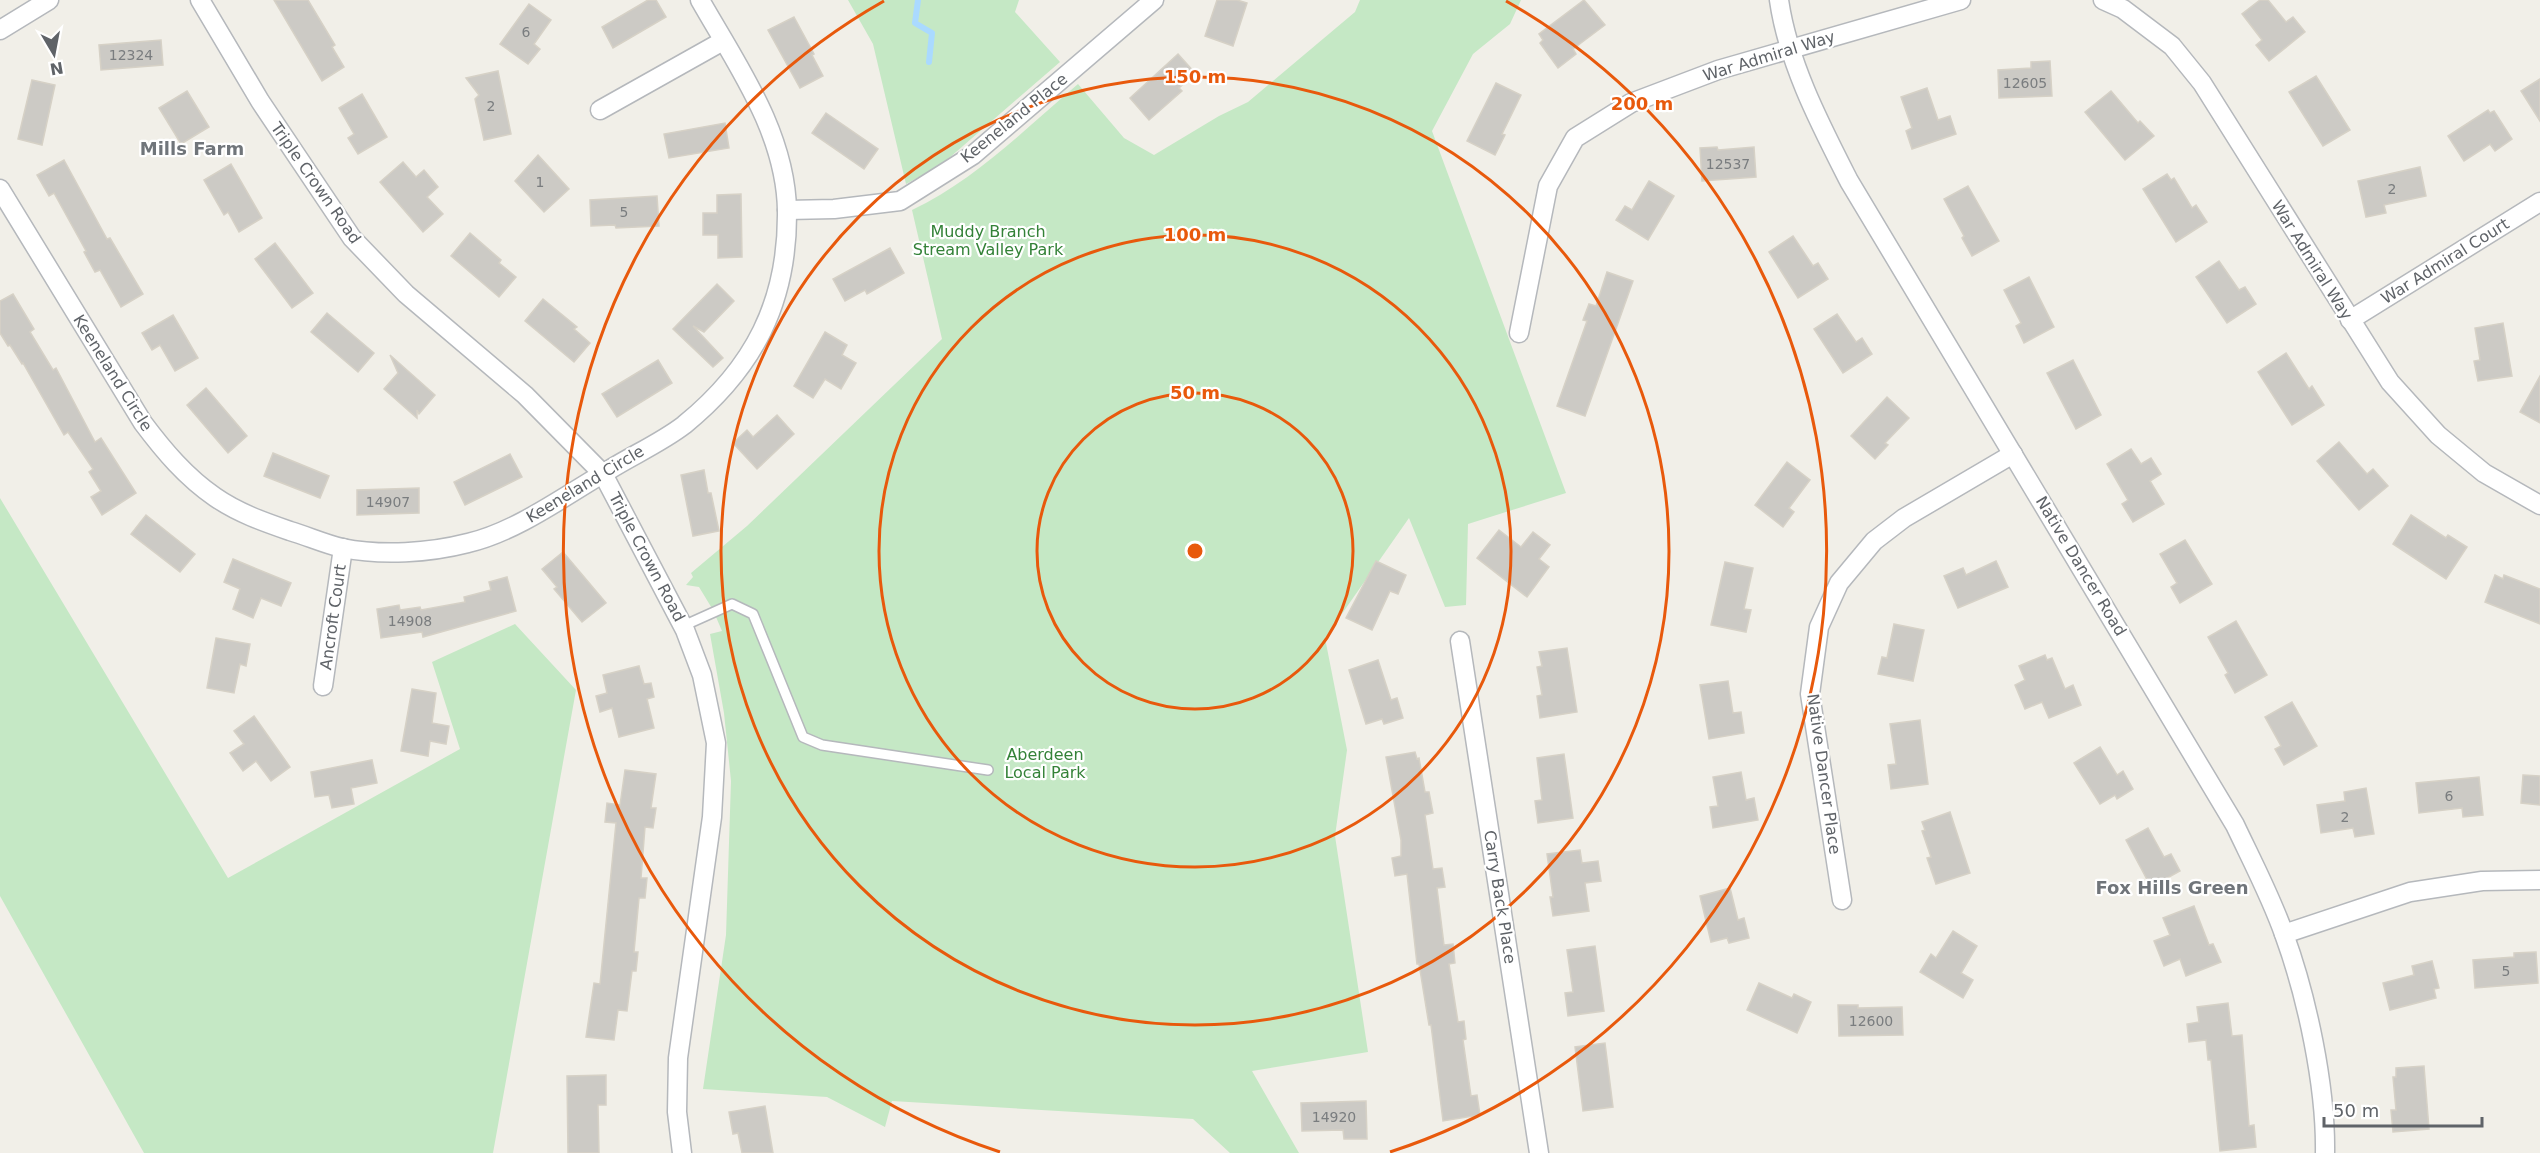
<svg xmlns="http://www.w3.org/2000/svg" width="2540" height="1153" viewBox="0 0 2540 1153" font-family="'DejaVu Sans',sans-serif">
<style>
.green{fill:#c5e8c5}
.lines{fill:none;stroke-linecap:round;stroke-linejoin:round}
.stream{stroke:#aadaff;stroke-width:6}
.building{fill:#cccac5;stroke:#d6d1c6;stroke-width:1.5}
.lane-casing{stroke:#b5b8bc;stroke-width:12}
.street-casing{stroke:#b5b8bc;stroke-width:21}
.lane{stroke:#fff;stroke-width:9}
.street{stroke:#fff;stroke-width:18}
.ring{fill:none;stroke:#e8590c;stroke-width:3}
.labels{text-anchor:middle;dominant-baseline:central;stroke-width:4.5;stroke-linejoin:round;paint-order:stroke}
.number-label{font-size:14px;fill:#7a7d7f}
.street-label{font-size:16px;fill:#5f6368;stroke:#fff}
.park-label{font-size:16px;fill:#348238;stroke:#fff}
.neighbourhood-label{font-size:18px;font-weight:bold;fill:#70757a;stroke:#fff}
.centre{fill:#e8590c;stroke:#fff;stroke-width:3}
.ring-label{font-size:18px;text-anchor:middle;font-weight:bold;fill:#e8590c;stroke:#fff;stroke-width:4.5;stroke-linejoin:round;paint-order:stroke}
</style>
<rect width="100%" height="100%" fill="#f1efe8"/>
<!-- green -->
<g class="green">
<path d="M848,0H1019L1015,12L1060,62L941,165L906,184L873,44Z"/>
<path d="M1360,0H1521L1510,24L1473,54L1432,131L1566,493L1468,524L1466,605L1445,607L1409,518L1325,638L1347,750L1335,836L1368,1052L1252,1071L1299,1153H1230L1193,1119L892,1101L885,1127L827,1097L703,1089L726,935L731,781L724,713L710,634L722,631L713,610L699,587L686,585L693,577L691,573L747,526L942,339L912,210C975,180 1025,129 1078,84L1124,138L1154,155L1219,116L1248,102L1355,12Z"/>
<path d="M0,498L228,878L460,749L432,662L515,624L576,690L493,1153H144L0,896Z"/>
</g>
<g class="lines">
<!-- stream -->
<path class="stream" d="M918,0L915,23L932,33L929,62"/>
</g>
<!-- building -->
<g class="building">
<path d="M274,0H308L335,45L332,47L344,67L322,81Z"/>
<path d="M648,0H656L666,17L613,48L602,27Z"/>
<path d="M1217,0H1237L1247,3L1233,46L1205,36Z"/>
<path d="M1584,0L1605,25L1573,49L1576,54L1558,68L1540,43L1543,40L1539,34Z"/>
<path d="M2260,0H2268L2286,22L2293,17L2305,32L2269,61L2256,45L2262,40L2242,14Z"/>
<path d="M529,4L551,20L534,44L540,49L528,64L500,44Z"/>
<path d="M794,17L814,54L812,55L823,76L800,88L768,30Z"/>
<path d="M161,40L163,65L101,70L99,45Z"/>
<path d="M1178,54L1195,73L1179,88L1182,91L1149,120L1130,98Z"/>
<path d="M2050,61L2052,96L1999,98L1998,70L2031,68V62Z"/>
<path d="M498,71L511,134L484,140L475,99L479,95L466,78Z"/>
<path d="M2316,76L2350,130L2323,146L2289,92Z"/>
<path d="M2540,79V121L2521,91Z"/>
<path d="M32,80L55,85L42,145L18,139Z"/>
<path d="M1496,83L1521,95L1502,134L1505,135L1495,155L1467,141Z"/>
<path d="M1927,88L1938,120L1950,116L1956,134L1912,149L1906,131L1912,128L1901,97Z"/>
<path d="M187,91L209,127L181,144L159,108Z"/>
<path d="M2111,91L2138,123L2140,121L2154,136L2125,160L2085,112Z"/>
<path d="M362,94L387,137L358,154L348,138L354,134L339,108Z"/>
<path d="M2488,110L2490,113L2494,111L2512,139L2495,151L2490,144L2464,161L2448,136Z"/>
<path d="M826,113L878,149L864,169L812,133Z"/>
<path d="M725,123L729,148L669,158L664,134Z"/>
<path d="M1717,147L1718,150L1754,147L1756,177L1702,181L1700,148Z"/>
<path d="M538,155L569,189L544,212L515,181Z"/>
<path d="M64,160L107,239L110,238L143,294L121,307L100,270L95,272L84,252L86,251L54,193L49,196L37,175Z"/>
<path d="M403,162L416,177L424,170L438,187L427,197L443,214L423,232L380,182Z"/>
<path d="M231,164L262,218L239,232L228,212L224,215L204,180Z"/>
<path d="M2420,167L2426,196L2384,205L2386,213L2366,217L2358,181Z"/>
<path d="M2167,174L2171,180L2174,178L2192,208L2196,205L2207,222L2176,242L2143,189Z"/>
<path d="M1649,181L1674,196L1648,240L1616,220L1625,206L1632,210Z"/>
<path d="M1968,186L1999,241L1972,256L1962,238L1964,236L1944,199Z"/>
<path d="M741,194L742,257L718,258V235H703V213H717V195Z"/>
<path d="M657,196L659,226L616,228L615,225L591,226L590,200Z"/>
<path d="M470,233L501,260L499,263L516,277L499,297L451,256Z"/>
<path d="M1793,236L1813,266L1818,263L1828,279L1798,298L1769,252Z"/>
<path d="M275,243L313,293L292,308L255,259Z"/>
<path d="M890,248L904,273L867,294L865,290L845,301L833,279Z"/>
<path d="M2219,261L2239,290L2245,287L2256,304L2227,323L2196,277Z"/>
<path d="M1607,272L1633,281L1585,416L1557,406L1587,321L1583,320L1589,304L1596,306Z"/>
<path d="M2029,277L2054,327L2024,343L2016,326L2021,323L2004,290Z"/>
<path d="M717,284L734,301L704,332L693,326L723,358L713,367L673,329Z"/>
<path d="M13,294L34,329L30,332L53,370L56,368L95,442L101,438L136,493L102,515L91,497L101,491L89,472L93,469L68,432L64,435L23,363L22,364L10,345L8,346L0,333V301Z"/>
<path d="M543,299L577,327L574,329L590,343L574,362L525,321Z"/>
<path d="M327,313L374,353L358,372L311,332Z"/>
<path d="M1837,314L1856,342L1862,338L1872,354L1843,373L1814,329Z"/>
<path d="M173,315L198,358L175,371L160,345L152,350L142,333Z"/>
<path d="M2503,323L2512,376L2478,381L2474,361L2480,360L2475,328Z"/>
<path d="M825,332L847,345L842,355L856,363L841,389L825,379L813,398L794,386Z"/>
<path d="M2286,353L2309,389L2312,386L2324,405L2292,425L2258,372Z"/>
<path d="M390,355L435,395L419,414L417,410V418L384,389L398,373Z"/>
<path d="M658,360L672,383L617,417L602,394Z"/>
<path d="M2073,360L2101,415L2076,429L2047,373Z"/>
<path d="M2540,376V423L2520,412Z"/>
<path d="M206,388L247,436L228,453L187,405Z"/>
<path d="M1887,397L1909,418L1885,443L1888,445L1875,459L1851,436Z"/>
<path d="M777,415L794,434L757,469L733,443L747,430L753,437Z"/>
<path d="M2339,442L2367,474L2373,469L2388,486L2359,510L2317,461Z"/>
<path d="M2131,449L2141,464L2151,458L2161,474L2150,481L2164,504L2133,522L2122,504L2128,500L2107,464Z"/>
<path d="M273,453L329,476L320,498L264,476Z"/>
<path d="M510,454L522,477L465,505L454,482Z"/>
<path d="M1787,462L1810,480L1789,508L1794,512L1783,527L1755,505Z"/>
<path d="M704,470L708,493H711L719,531L693,536L681,475Z"/>
<path d="M419,488V513L357,515V490Z"/>
<path d="M146,515L195,554L180,572L131,534Z"/>
<path d="M2411,515L2446,538L2448,535L2467,547L2446,579L2393,544Z"/>
<path d="M1499,530L1521,547L1533,532L1550,545L1539,559L1549,567L1527,597L1477,558Z"/>
<path d="M2185,540L2212,584L2180,603L2171,587L2177,583L2160,554Z"/>
<path d="M563,552L606,603L582,622L554,589L557,587L542,569Z"/>
<path d="M233,559L291,583L281,606L261,598L253,618L233,609L240,589L224,582Z"/>
<path d="M1376,561L1406,575L1398,594L1390,591L1372,630L1346,618Z"/>
<path d="M1996,561L2008,587L1958,608L1944,576L1963,568L1966,575Z"/>
<path d="M1725,562L1753,568L1744,609L1751,610L1746,632L1711,625Z"/>
<path d="M2495,575L2503,579L2504,575L2540,589V624L2485,602Z"/>
<path d="M507,577L516,611L423,637L422,632L381,638L377,609L399,605L400,610L420,607L421,610L465,602L464,597L491,590L489,582Z"/>
<path d="M2236,621L2267,675L2235,693L2225,675L2228,673L2208,637Z"/>
<path d="M1894,624L1924,630L1913,681L1878,674L1882,657L1887,658Z"/>
<path d="M216,638L250,644L246,666L240,664L234,693L207,688Z"/>
<path d="M1567,648L1577,712L1540,718L1537,696L1542,695L1537,667L1542,666L1539,652Z"/>
<path d="M2045,655L2047,660L2052,658L2065,689L2073,685L2081,705L2049,718L2042,702L2025,709L2015,685L2025,680L2019,666Z"/>
<path d="M1378,660L1391,700L1397,698L1403,718L1384,724L1382,719L1366,724L1349,670Z"/>
<path d="M639,666L644,684L651,683L654,697L647,699L654,728L619,737L612,708L600,712L596,696L607,693L603,675Z"/>
<path d="M1728,681L1733,713L1741,712L1744,733L1709,739L1700,685Z"/>
<path d="M412,689L436,693L432,723L449,726L446,744L430,741L428,756L401,751Z"/>
<path d="M2292,702L2317,746L2284,765L2275,749L2281,746L2265,717Z"/>
<path d="M254,716L290,767L271,781L256,761L243,771L230,753L244,744L234,731Z"/>
<path d="M1920,720L1928,784L1891,789L1888,765L1896,764L1890,724Z"/>
<path d="M2100,747L2117,775L2123,771L2133,789L2117,799L2115,795L2100,804L2074,763Z"/>
<path d="M1415,752L1417,759L1419,758L1425,792H1429L1433,813L1425,815L1433,869L1442,868L1445,887L1437,888L1444,945L1453,944L1455,963L1449,964L1458,1022L1464,1021L1466,1039L1463,1040L1471,1096L1477,1095L1480,1115L1443,1121L1431,1025H1429L1419,964H1417L1407,874L1395,876L1392,858L1401,856V840L1386,757Z"/>
<path d="M1564,754L1573,818L1538,823L1535,801L1542,800L1537,758Z"/>
<path d="M372,760L377,783L351,788L354,804L332,808L329,795L315,797L311,772Z"/>
<path d="M625,770L656,774L651,808H656L653,828L645,827L641,878H647L645,898H639L634,952H638L636,971H632L627,1011L618,1010L614,1040L586,1037L594,983L600,984L616,823L605,822L607,803L620,805Z"/>
<path d="M1741,772L1746,800L1754,798L1758,820L1713,828L1710,807L1718,806L1713,777Z"/>
<path d="M2523,775L2540,776V805L2521,803Z"/>
<path d="M2479,777L2483,815L2463,817L2462,808L2419,813L2416,783Z"/>
<path d="M2366,788L2374,834L2355,837L2353,828L2321,833L2317,805L2345,801L2344,792Z"/>
<path d="M1950,812L1970,873L1936,884L1927,858L1931,857L1922,831L1925,830L1922,822Z"/>
<path d="M2148,828L2164,857L2171,854L2180,871L2151,887L2126,840Z"/>
<path d="M1580,850L1582,863L1598,861L1601,881L1585,883L1589,911L1553,916L1550,897H1553L1547,854Z"/>
<path d="M1730,888L1738,920L1744,918L1749,938L1729,943L1727,938L1711,942L1700,896Z"/>
<path d="M2194,906L2209,945L2213,944L2221,962L2186,976L2180,959L2164,966L2154,941L2170,935L2163,918Z"/>
<path d="M1953,931L1977,946L1961,973L1973,980L1963,998L1920,972L1931,954L1936,958Z"/>
<path d="M1595,946L1604,1011L1568,1016L1565,993L1573,992L1567,950Z"/>
<path d="M2536,952L2538,983L2475,988L2473,960L2514,957V953Z"/>
<path d="M2432,961L2439,988L2434,989L2436,998L2390,1010L2383,983L2414,975L2412,966Z"/>
<path d="M1759,983L1792,998L1794,994L1811,1002L1797,1033L1747,1010Z"/>
<path d="M2228,1003L2232,1036L2242,1035L2249,1126L2254,1125L2256,1147L2220,1151L2211,1060H2208L2206,1040L2189,1042L2187,1024L2199,1022L2197,1007Z"/>
<path d="M1838,1005H1858V1008L1902,1007L1903,1035L1839,1036Z"/>
<path d="M1605,1043L1613,1107L1583,1111L1575,1047Z"/>
<path d="M2424,1066L2429,1129L2393,1132L2391,1110H2396L2393,1077H2396V1068Z"/>
<path d="M606,1075V1105H598L599,1153H568L567,1076Z"/>
<path d="M1366,1101L1367,1139H1344L1343,1130L1302,1131L1301,1103Z"/>
<path d="M765,1106L773,1153H742L738,1133L733,1134L729,1112Z"/>
</g>
<g class="lines">
<!-- lane casing -->
<g class="lane-casing">
<path id="lane" d="M683,626L732,604L753,614L803,737L822,745L988,770"/>
</g>
<!-- street casing -->
<g class="street-casing">
<g id="street">
<path d="M200,0L260,101L352,238L406,294L525,395L603,474L685,630L702,675L716,743L712,817L678,1058L677,1112L682,1153"/>
<path d="M1779,0C1788,63 1820,124 1849,181L2235,825C2252,861 2271,897 2284,934C2307,997 2326,1086 2325,1153"/>
<path d="M2103,0L2123,9L2172,46L2202,83L2390,382L2438,435L2484,473L2540,505"/>
<path d="M0,30L49,0"/>
<path d="M600,110L723,41"/>
<path d="M0,189L143,423C164,451 186,477 215,497C238,513 264,522 290,531C307,536 325,544 342,548C382,556 429,553 468,543C516,532 566,495 609,470C633,455 662,442 684,425C754,368 788,302 787,211C786,133 737,65 700,0"/>
<path d="M787,210L834,209L900,201L973,155L1154,0"/>
<path d="M2350,320L2540,202"/>
<path d="M1519,333L1548,186L1575,138L1631,103L1718,70L1961,0"/>
<path d="M1460,641L1539,1153"/>
<path d="M323,686L343,548"/>
<path d="M1842,900L1810,694L1819,627L1839,583L1874,541L1904,518L2013,454"/>
<path d="M2284,934L2410,892L2482,881L2540,880"/>
</g>
</g>
<!-- lane -->
<use href="#lane" class="lane"/>
<!-- street -->
<use href="#street" class="street"/>
</g>
<!-- distance rings -->
<g class="ring">
<circle cx="1195" cy="551" r="158"/>
<circle cx="1195" cy="551" r="316"/>
<circle cx="1195" cy="551" r="474"/>
<path d="M1000 1152A632 632 0 0 1 884 1M1506 1A632 632 0 0 1 1390 1152"/>
</g>
<g class="labels">
<!-- number labels -->
<g class="number-label">
<text x="526" y="32">6</text>
<text x="131" y="55">12324</text>
<text x="2025" y="83">12605</text>
<text x="491" y="106">2</text>
<text x="1728" y="164">12537</text>
<text x="540" y="182">1</text>
<text x="2392" y="189">2</text>
<text x="624" y="212">5</text>
<text x="388" y="502">14907</text>
<text x="410" y="621">14908</text>
<text x="2449" y="796">6</text>
<text x="2345" y="817">2</text>
<text x="2506" y="971">5</text>
<text x="1871" y="1021">12600</text>
<text x="1334" y="1117">14920</text>
</g>
<!-- street labels -->
<g class="street-label">
<text transform="translate(1769 56) rotate(-17)">War Admiral Way</text>
<text transform="translate(1014 118) rotate(-39)">Keeneland Place</text>
<text transform="translate(316 183) rotate(55)">Triple Crown Road</text>
<text transform="translate(2312 260) rotate(58)">War Admiral Way</text>
<text transform="translate(2445 261) rotate(-32)">War Admiral Court</text>
<text transform="translate(113 373) rotate(58)">Keeneland Circle</text>
<text transform="translate(585 484) rotate(-31)">Keeneland Circle</text>
<text transform="translate(647 557) rotate(62)">Triple Crown Road</text>
<text transform="translate(2081 566) rotate(59)">Native Dancer Road</text>
<text transform="translate(333 617) rotate(-82)">Ancroft Court</text>
<text transform="translate(1824 774) rotate(82)">Native Dancer Place</text>
<text transform="translate(1500 897) rotate(81)">Carry Back Place</text>
</g>
<!-- park labels -->
<g class="park-label">
<text x="988" y="231">Muddy Branch<tspan x="988" dy="18">Stream Valley Park</tspan></text>
<text x="1045" y="754">Aberdeen<tspan x="1045" dy="18">Local Park</tspan></text>
</g>
<!-- neighbourhood labels -->
<g class="neighbourhood-label">
<text x="192" y="148">Mills Farm</text>
<text x="2172" y="887">Fox Hills Green</text>
</g>
</g>
<circle cx="1195" cy="551" r="9" class="centre"/>
<g class="ring-label">
<text x="1195" y="83">150 m</text>
<text x="1642" y="110">200 m</text>
<text x="1195" y="241">100 m</text>
<text x="1195" y="399">50 m</text>
</g>
<!-- north arrow -->
<g transform="translate(54 54) rotate(170)" stroke="#ffffff" stroke-width="4.5" paint-order="stroke">
<path d="M0-4.5L10 22L0 15L-10 22Z" fill="#5f6368"/>
<text y="-9" font-size="16" font-weight="bold" text-anchor="middle" fill="#5f6368">N</text>
</g>
<!-- scale -->
<path d="M2324 1117v9h158v-9" fill="none" stroke="#5f6368" stroke-width="3"/>
<text x="2333" y="1117" font-size="18" fill="#5f6368" stroke="#ffffff" stroke-width="4.5" paint-order="stroke">50 m</text>
</svg>
